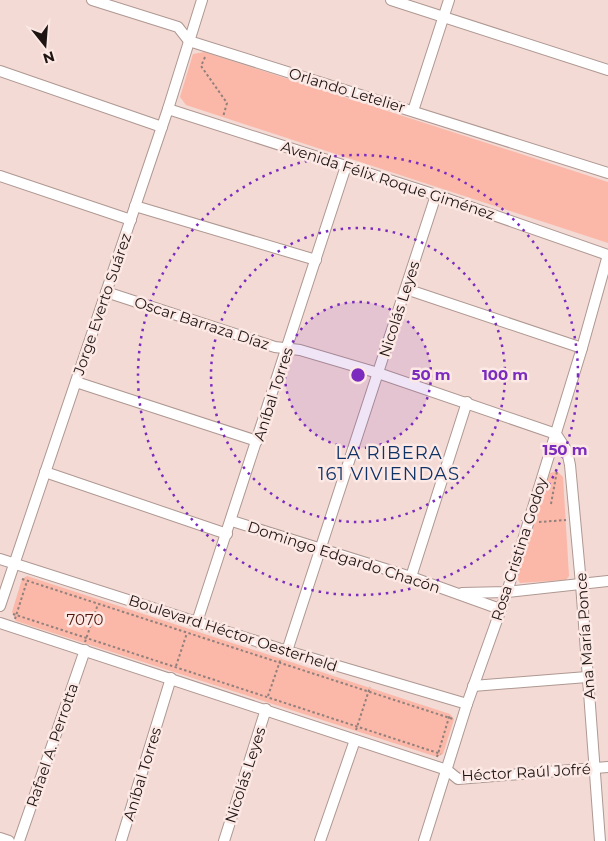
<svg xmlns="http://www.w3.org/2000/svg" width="608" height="841" viewBox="0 0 608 841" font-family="Montserrat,sans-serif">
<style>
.green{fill:#fbb8a9}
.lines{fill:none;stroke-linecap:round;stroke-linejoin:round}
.minor-casing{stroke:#af9892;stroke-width:12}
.path{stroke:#91807c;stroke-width:2;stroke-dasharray:2.5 2.5;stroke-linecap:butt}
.minor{stroke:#fff;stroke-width:10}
.ring{fill:none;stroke:#7b2cbf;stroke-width:2.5;stroke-dasharray:2.5 5}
.labels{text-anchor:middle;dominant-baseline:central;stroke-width:5;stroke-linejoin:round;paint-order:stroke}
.street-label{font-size:15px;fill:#1e1513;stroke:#fce8e4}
.park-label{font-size:15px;fill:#51160a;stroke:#fce8e4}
.quarter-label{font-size:18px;letter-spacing:1px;fill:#0f3367;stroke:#fce8e4}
.centre{fill:#7b2cbf;stroke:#fce8e4;stroke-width:2.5}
.ring-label{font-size:15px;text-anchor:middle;font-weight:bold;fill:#7b2cbf;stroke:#fce8e4;stroke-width:5;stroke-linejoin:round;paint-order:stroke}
</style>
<rect width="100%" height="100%" fill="#f3dad4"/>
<!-- green -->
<g class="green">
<path d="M204,52L608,182V243L186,105L180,97L193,54Z"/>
<path d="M557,471L563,477L569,576L566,580L520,583L516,576L550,473Z"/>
<path d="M27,576L450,714L454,719L443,754L437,757L16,621L12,612L22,579Z"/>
</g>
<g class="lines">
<!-- minor casing -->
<g class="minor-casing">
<g id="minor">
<path d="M92,0L178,27L189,41L608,173"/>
<path d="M391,0L608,70"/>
<path d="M0,71L162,127"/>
<path d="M168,109L436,195L608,255"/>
<path d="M413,111L449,0"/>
<path d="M0,176L131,220"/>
<path d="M135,206L316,260"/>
<path d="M406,289L582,348"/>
<path d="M106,292L275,347L300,350L378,373L556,434L567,451L570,465L581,584L600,841"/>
<path d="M76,382L257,441"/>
<path d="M45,472L227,534"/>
<path d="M232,521L411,577L500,609"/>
<path d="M0,559L287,651L467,704"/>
<path d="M411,577L467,402"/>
<path d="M462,593L507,592L608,581"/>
<path d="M0,606L168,109L202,0"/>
<path d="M197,622L346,166"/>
<path d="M0,623L447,770L458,779L608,767"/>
<path d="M287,651L436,195"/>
<path d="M473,686L587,677"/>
<path d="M0,838L9,841"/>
<path d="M19,841L85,650"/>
<path d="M121,841L171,678"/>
<path d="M224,841L266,709"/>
<path d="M320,841L355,740"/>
<path d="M424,841L467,704L507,592L582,348L608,255"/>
</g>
</g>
<!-- path -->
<g class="path">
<path d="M205,57L201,66L227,103L223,117"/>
<path d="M551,504L557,471"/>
<path d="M539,522L566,520"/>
<path d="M22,579L453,719"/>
<path d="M13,614L441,754"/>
<path d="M15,619L27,581"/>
<path d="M85,642L98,604"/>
<path d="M176,666L187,633"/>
<path d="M268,696L281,658"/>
<path d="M356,730L370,687"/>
<path d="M437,757L450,714"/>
</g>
<!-- minor -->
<use href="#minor" class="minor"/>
</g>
<!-- distance rings -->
<circle cx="358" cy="375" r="73" fill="#7b2cbf" fill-opacity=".12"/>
<g class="ring">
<circle cx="358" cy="375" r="73"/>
<circle cx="358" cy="375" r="147"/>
<circle cx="358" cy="375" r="220"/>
</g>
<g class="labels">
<!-- street labels -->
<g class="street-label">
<text transform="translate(347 90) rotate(17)">Orlando Letelier</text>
<text transform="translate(388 180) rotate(18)">Avenida Félix Roque Giménez</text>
<text transform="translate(102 304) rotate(-71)">Jorge Everto Suárez</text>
<text transform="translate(399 309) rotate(-72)">Nicolás Leyes</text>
<text transform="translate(202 323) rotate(18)">Oscar Barraza Díaz</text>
<text transform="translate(273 394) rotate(-72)">Aníbal Torres</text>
<text transform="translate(519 549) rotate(-72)">Rosa Cristina Godoy</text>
<text transform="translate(344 557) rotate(18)">Domingo Edgardo Chacón</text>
<text transform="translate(233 633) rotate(18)">Boulevard Héctor Oesterheld</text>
<text transform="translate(585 636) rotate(-94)">Ana María Ponce</text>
<text transform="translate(52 745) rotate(-71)">Rafael A. Perrotta</text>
<text transform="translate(526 772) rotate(-3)">Héctor Raúl Jofré</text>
<text transform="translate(142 774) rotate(-73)">Aníbal Torres</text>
<text transform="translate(245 775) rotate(-72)">Nicolás Leyes</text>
</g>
<!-- park labels -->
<g class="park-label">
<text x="85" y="619">7070</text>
</g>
<!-- quarter labels -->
<g class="quarter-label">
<text x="389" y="453">LA RIBERA<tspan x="389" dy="21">161 VIVIENDAS</tspan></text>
</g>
</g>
<circle cx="358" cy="375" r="8" class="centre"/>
<g class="ring-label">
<text x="431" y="380">50 m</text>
<text x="505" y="380">100 m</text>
<text x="565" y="455">150 m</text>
</g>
<!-- north arrow -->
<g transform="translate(45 45) rotate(163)" stroke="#fce8e4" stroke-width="4" paint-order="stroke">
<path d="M0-4L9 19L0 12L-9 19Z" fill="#1e1513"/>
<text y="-8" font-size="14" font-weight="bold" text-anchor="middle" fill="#1e1513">N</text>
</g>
</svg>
